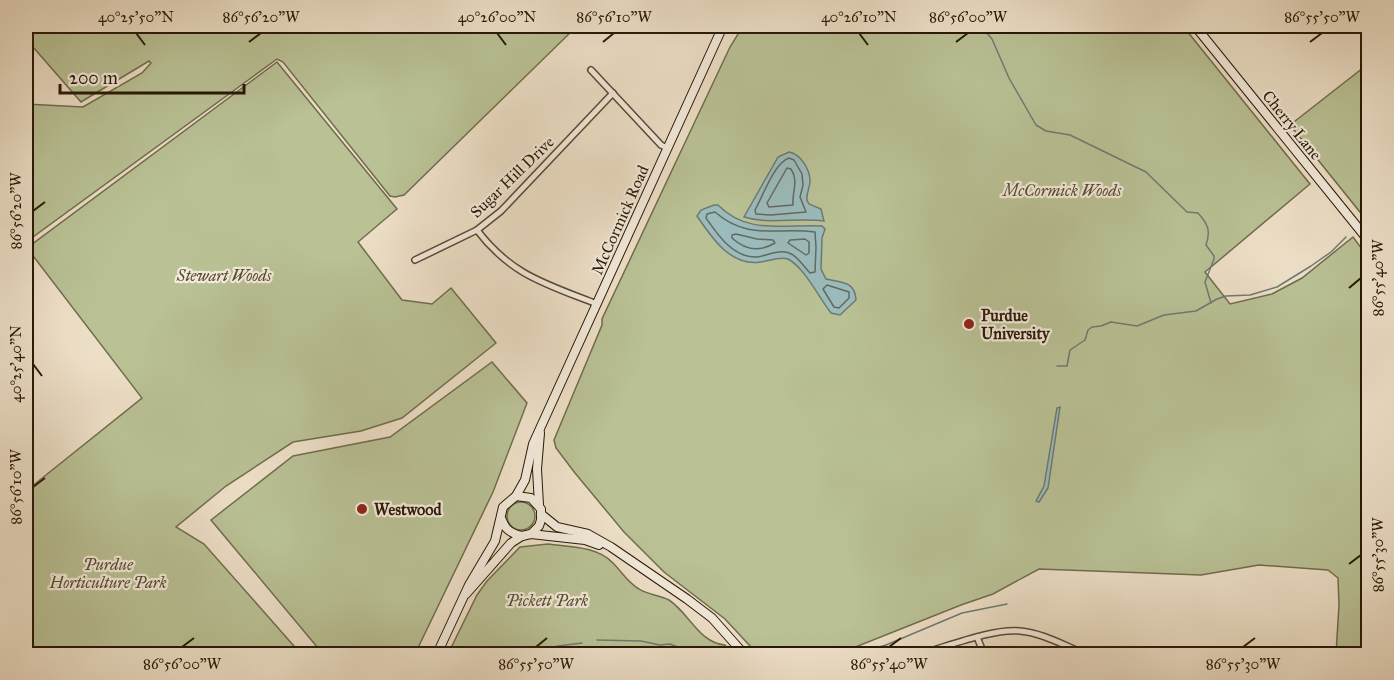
<svg xmlns="http://www.w3.org/2000/svg" width="1394" height="680" viewBox="0 0 1394 680" font-family="'IM FELL Great Primer',serif">
<style>
.green{fill:#b9c195;stroke:#706c4e;stroke-width:1.5}
.water{fill:#9bbbbc;stroke:#6d7a73;stroke-width:1.5}
.lines{fill:none;stroke-linecap:round;stroke-linejoin:round}
.shore{stroke:#626a61;stroke-width:1.5}
.stream{stroke:#6d7a73;stroke-width:1.5}
.street-casing{stroke:#594a36;stroke-width:8}
.secondary-casing{stroke:#281806;stroke-width:10}
.street{stroke:#f3eadb;stroke-width:5}
.secondary{stroke:#f3eadb;stroke-width:8}
.ticks{fill:none;stroke:#281806;stroke-width:2}
.poi-dot{fill:#8f2418;stroke:#f3eadb;stroke-width:2}
.labels{text-anchor:middle;dominant-baseline:central;stroke-width:4.5;stroke-linejoin:round;paint-order:stroke}
.street-label{font-size:16px;fill:#281806;stroke:#f3eadb}
.park-label{font-size:16px;font-style:italic;fill:#544b31;stroke:#f3eadb}
.poi-label{font-size:16px;font-weight:bold;fill:#281806;stroke:#f3eadb;text-anchor:start}
.neatline{fill:none;stroke:#281806;stroke-width:2}
.ticks-label{font-size:15px;text-anchor:middle;fill:#281806}
</style>
<rect width="100%" height="100%" fill="#eddfc7"/>
<filter id="stains"><feTurbulence type="fractalNoise" baseFrequency=".00333" numOctaves="4"/><feColorMatrix values="0 0 0 0 .2 0 0 0 0 .09 0 0 0 0 .02 0 0 0 .5 -.17"/></filter>
<radialGradient id="worn" r=".72"><stop offset=".6" stop-color="#630" stop-opacity="0"/><stop offset="1" stop-color="#630" stop-opacity=".3"/></radialGradient>
<!-- green -->
<g class="green">
<path d="M27,26H579L575,28L404,195L395,197L390,196L283,62L277,59L26,242V104L83,107L142,73L151,63L149,61L81,102L26,39Z"/>
<path d="M743,26H1183L1310,184L1205,272L1230,304L1272,294L1302,278L1353,237L1368,257V654H1336L1339,605L1338,578L1328,570L1259,565L1201,575L1039,569L993,594L961,605L848,650L751,647L725,619L664,572L624,532L575,473L556,448L554,440L602,325V319L730,47Z"/>
<path d="M277,62L397,209L358,242L402,300L432,304L451,288L496,343L402,418L361,431L293,442L226,486L176,527L204,544L301,654H26V491L142,398L27,248Z"/>
<path d="M1368,64V222L1290,125Z"/>
<path d="M492,362L527,403L493,492L415,654H323L211,520L293,456L390,437Z"/>
<circle cx="521" cy="516" r="14"/>
<path d="M548,544C570,547 597,546 613,563C622,572 628,583 639,589C648,595 660,595 669,600C689,613 699,643 725,645L731,654H655L653,653L647,654H448L477,595L487,581L520,547Z"/>
</g>
<!-- water -->
<g class="water">
<path d="M789,152C801,154 810,170 810,181C810,188 806,193 807,200L809,204L821,209L824,221C797,217 770,225 744,217L778,157Z"/>
<path d="M714,205H718C747,235 784,224 822,226L825,229L822,238L821,269L826,279C842,283 855,281 856,300L840,315L831,313C819,298 805,268 788,259C780,256 769,261 761,262C731,267 712,238 697,216L701,210Z"/>
<path d="M1060,407L1048,488L1039,502L1036,501L1044,486L1057,408Z"/>
</g>
<g class="lines">
<!-- shore -->
<g class="shore">
<path d="M789,158L794,160L802,174L803,185L800,197L806,212L771,215L756,214L755,210C763,196 774,163 789,158Z"/>
<path d="M787,168L791,169C799,181 792,191 793,205L769,207L767,203Z"/>
<path d="M715,212C748,241 777,227 815,232L816,247L815,272L810,273C803,266 796,253 785,252C776,250 766,256 757,257C733,258 718,235 706,218L707,214Z"/>
<path d="M736,234L757,239L773,240L775,243C760,252 745,250 732,238V235Z"/>
<path d="M805,239L809,242V253L806,255L788,243L790,240Z"/>
<path d="M827,285L849,292V298L839,308L834,307L823,289Z"/>
</g>
<!-- stream -->
<g class="stream">
<path d="M981,26L992,39L1009,78L1036,125L1046,131L1070,135L1146,172L1187,212L1198,213C1208,224 1211,231 1206,245L1214,256V259L1205,282L1211,303"/>
<path d="M1057,366H1067L1070,350L1085,340L1088,330L1092,327L1101,326L1111,322L1137,326L1164,315L1196,311L1217,299L1226,296L1250,295L1277,287L1311,266L1331,252L1346,237"/>
<path d="M597,640L641,641L660,645L670,644L680,648L697,650L713,648L728,652"/>
<path d="M755,650L855,654L886,645L962,613L1007,604"/>
<path d="M525,654L558,646L582,643"/>
</g>
<!-- street casing -->
<g class="street-casing">
<g id="street">
<path d="M591,70L661,145L667,148"/>
<path d="M477,230C511,275 546,284 597,304"/>
<path d="M415,260L477,230L501,211L613,93"/>
<path d="M977,637L984,654"/>
<path d="M920,654C946,647 993,628 1020,631C1043,633 1065,646 1086,654"/>
<path d="M1255,654L1265,652"/>
</g>
</g>
<!-- secondary casing -->
<g class="secondary-casing">
<g id="secondary">
<path d="M1195,26L1368,240"/>
<path d="M516,496L525,480L533,444L723,26"/>
<path d="M539,505L537,469L540,433"/>
<path d="M541,514L557,527L588,534L611,547L687,599L712,618L744,654"/>
<path d="M502,520C505,530 512,534 522,536"/>
<path d="M531,534L585,540L599,545"/>
<path d="M437,654L469,585L495,541L503,507L516,496L531,498L541,509V520L539,526L531,534L522,536L511,543L466,594"/>
</g>
</g>
<!-- street -->
<use href="#street" class="street"/>
<!-- secondary -->
<use href="#secondary" class="secondary"/>
</g>
<!-- ticks -->
<path class="ticks" d="M136,33L145,45M497,33L506,45M859,33L868,45M249,42L261,33M603,42L614,33M956,42L968,33M1310,42L1322,33M33,211L45,202M1349,288L1361,278M33,364L42,376M33,487L45,478M1349,564L1361,555M182,647L194,638M536,647L547,638M889,647L901,638M1243,647L1255,638"/>
<!-- markers -->
<g class="poi-dot">
<circle cx="969" cy="324" r="6"/>
<circle cx="362" cy="509" r="6"/>
</g>
<g class="labels">
<!-- street labels -->
<g class="street-label">
<text transform="translate(1292 125) rotate(51)">Cherry Lane</text>
<text transform="translate(512 177) rotate(-44)">Sugar Hill Drive</text>
<text transform="translate(620 220) rotate(-66)">McCormick Road</text>
</g>
<!-- park labels -->
<g class="park-label">
<text x="1062" y="190">McCormick Woods</text>
<text x="224" y="275">Stewart Woods</text>
<text x="108" y="564">Purdue<tspan x="108" dy="18">Horticulture Park</tspan></text>
<text x="547" y="600">Pickett Park</text>
</g>
<!-- poi labels -->
<g class="poi-label">
<text x="981" y="315">Purdue<tspan x="981" dy="18">University</tspan></text>
<text x="374" y="509">Westwood</text>
</g>
</g>
<!-- margin -->
<rect width="1394" height="680" fill="none" stroke="#eddfc7" stroke-width="66"/>
<!-- scale -->
<path d="M60 84v9h184v-9" fill="none" stroke="#281806" stroke-width="3"/>
<text x="69" y="84" font-size="18" fill="#281806" stroke="#f3eadb" stroke-width="4.5" paint-order="stroke">200 m</text>
<rect x="33" y="33" width="1328" height="614" class="neatline"/>
<g class="ticks-label">
<text x="136" y="22">40°25'50"N</text>
<text x="261" y="22">86°56'20"W</text>
<text x="497" y="22">40°26'00"N</text>
<text x="614" y="22">86°56'10"W</text>
<text x="859" y="22">40°26'10"N</text>
<text x="968" y="22">86°56'00"W</text>
<text x="1322" y="22">86°55'50"W</text>
<text transform="translate(16 211) rotate(-90)" y="5">86°56'20"W</text>
<text transform="translate(1378 278) rotate(-90)" y="5">86°55'40"W</text>
<text transform="translate(16 364) rotate(-90)" y="5">40°25'40"N</text>
<text transform="translate(16 487) rotate(-90)" y="5">86°56'10"W</text>
<text transform="translate(1378 555) rotate(-90)" y="5">86°55'30"W</text>
<text x="182" y="669">86°56'00"W</text>
<text x="536" y="669">86°55'50"W</text>
<text x="889" y="669">86°55'40"W</text>
<text x="1243" y="669">86°55'30"W</text>
</g>
<rect width="100%" height="100%" filter="url(#stains)"/>
<rect width="100%" height="100%" fill="url(#worn)"/>
</svg>
